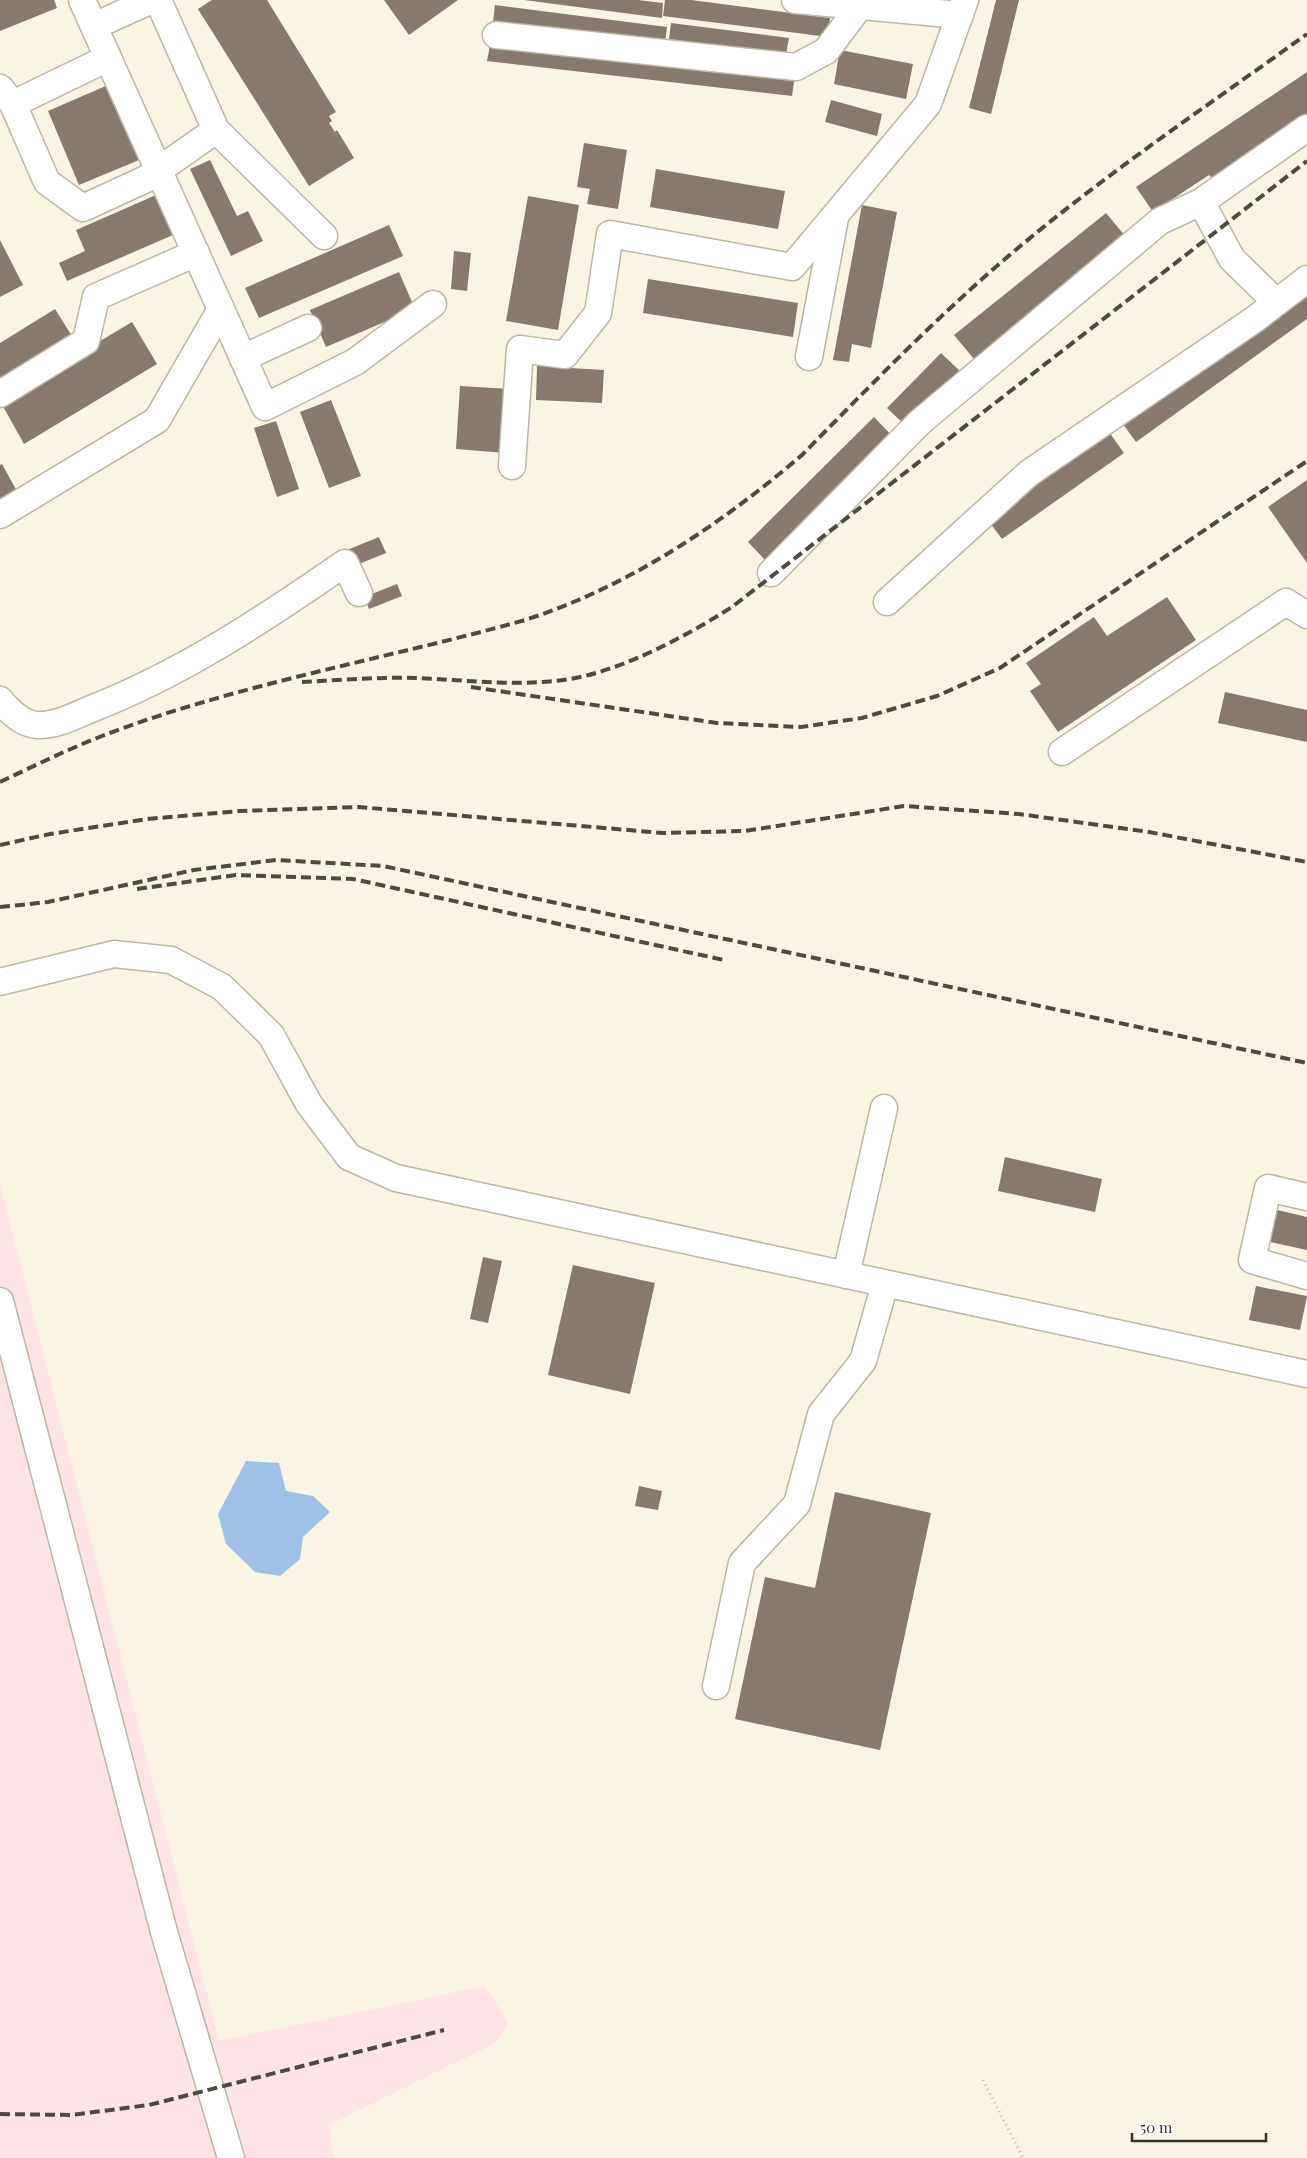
<svg xmlns="http://www.w3.org/2000/svg" width="1307" height="2158" viewBox="0 0 1307 2158" font-family="'Playfair Display',serif">
<style>
.industrial{fill:#fee3e7}
.water{fill:#9ec2e5}
.building{fill:#87796d}
.lines{fill:none;stroke-linecap:round;stroke-linejoin:round}
.minor-casing{stroke:#bbb7a5;stroke-width:29}
.path{stroke:#bcb8a9;stroke-width:3;stroke-dasharray:1 4;stroke-linecap:butt}
.minor{stroke:#fff;stroke-width:26}
.rail{stroke:#4c4a41;stroke-width:4;stroke-dasharray:10 5;stroke-linecap:butt}
</style>
<rect width="100%" height="100%" fill="#faf5e3"/>
<!-- industrial -->
<path class="industrial" d="M0,1184L219,2041L485,1986L508,2023L497,2042L329,2125L334,2158H0Z"/>
<!-- water -->
<path class="water" d="M246,1461L279,1463L286,1491L313,1496L330,1512L303,1537L300,1559L280,1576L255,1572L226,1544L218,1514Z"/>
<!-- building -->
<g class="building">
<path d="M0,0H54L57,8L0,31Z"/>
<path d="M212,0H267L336,112L329,116L332,121L329,123L335,132L337,130L354,158L309,186L198,9Z"/>
<path d="M384,0H458L409,35Z"/>
<path d="M524,0H638L663,3L662,18Z"/>
<path d="M665,0H691L830,18L828,37L663,16Z"/>
<path d="M996,0H1019L991,114L969,108Z"/>
<path d="M495,5L667,27L665,44L493,22Z"/>
<path d="M671,23L789,38L786,54L669,39Z"/>
<path d="M490,45L795,75L792,96L487,61Z"/>
<path d="M840,50L913,64L906,99L834,84Z"/>
<path d="M1307,72V115L1212,178L1209,175L1153,212L1136,187Z"/>
<path d="M108,85L139,160L79,185L48,111Z"/>
<path d="M831,100L882,114L877,136L825,122Z"/>
<path d="M584,143L627,150L618,209L587,204L590,189L577,187Z"/>
<path d="M210,160L237,216L248,211L263,241L231,256L190,169Z"/>
<path d="M656,169L785,191L778,229L650,207Z"/>
<path d="M156,195L173,235L67,281L59,263L85,251L76,230Z"/>
<path d="M528,196L579,205L558,330L506,321Z"/>
<path d="M862,205L897,212L871,348L852,344L849,362L833,360Z"/>
<path d="M1106,213L1126,237L974,359L954,335Z"/>
<path d="M389,225L403,256L259,318L245,288Z"/>
<path d="M0,240L23,285L0,297Z"/>
<path d="M454,251L471,253L467,291L451,289Z"/>
<path d="M399,272L415,309L326,347L310,310Z"/>
<path d="M648,279L798,303L793,337L643,313Z"/>
<path d="M1307,286V319L1136,442L1120,420Z"/>
<path d="M55,309L75,341L0,387V343Z"/>
<path d="M132,322L157,364L24,444L0,401Z"/>
<path d="M941,353L961,372L907,427L887,408Z"/>
<path d="M537,366L604,370L602,403L536,400Z"/>
<path d="M460,386L510,389L506,453L456,449Z"/>
<path d="M331,400L361,476L329,488L300,412Z"/>
<path d="M874,417L896,440L770,565L748,542Z"/>
<path d="M276,421L299,489L277,497L254,428Z"/>
<path d="M1109,432L1124,453L1002,539L987,519Z"/>
<path d="M2,464L18,493L0,504V465Z"/>
<path d="M1307,480V563L1268,507Z"/>
<path d="M379,537L386,553L354,566L347,550Z"/>
<path d="M397,584L402,596L369,609L364,597Z"/>
<path d="M1167,597L1196,640L1058,732L1030,691L1041,684L1026,663L1094,617L1107,636Z"/>
<path d="M1225,692L1307,710V742L1218,723Z"/>
<path d="M1005,1157L1102,1179L1095,1212L998,1191Z"/>
<path d="M1273,1209L1307,1217V1250L1266,1241Z"/>
<path d="M483,1257L502,1261L488,1323L470,1319Z"/>
<path d="M573,1265L655,1283L630,1394L548,1375Z"/>
<path d="M1256,1286L1307,1296L1300,1330L1249,1320Z"/>
<path d="M639,1486L662,1491L658,1510L635,1506Z"/>
<path d="M835,1492L931,1513L880,1750L735,1719L765,1577L815,1588Z"/>
</g>
<g class="lines">
<!-- minor casing -->
<g class="minor-casing">
<g id="minor">
<path d="M82,0L265,407L355,362L433,304"/>
<path d="M158,0L216,130L324,236"/>
<path d="M795,0L960,15"/>
<path d="M94,26L152,0"/>
<path d="M496,35L796,67L826,51L860,6"/>
<path d="M0,88L13,104L47,182L83,208L146,179L216,130"/>
<path d="M13,104L108,58"/>
<path d="M1201,202L1232,259L1276,302"/>
<path d="M809,357L835,218"/>
<path d="M243,358L308,328"/>
<path d="M0,394L86,341L96,297L196,253"/>
<path d="M512,466L520,349L565,355L598,313L610,234L792,267L928,104L965,0"/>
<path d="M0,515L157,420L221,309"/>
<path d="M771,573L920,422L1160,221L1201,202L1307,128"/>
<path d="M887,602L1029,473L1255,319L1307,279"/>
<path d="M0,700C9,711 22,724 37,725C56,726 74,716 91,709C183,673 264,619 345,563L359,593"/>
<path d="M1062,752L1286,602L1307,615"/>
<path d="M0,982L114,954L171,960L222,987L271,1035L309,1104L349,1157L396,1178L1307,1374"/>
<path d="M1307,1197L1268,1188L1252,1260L1307,1276"/>
<path d="M846,1275L884,1108"/>
<path d="M0,1301L164,1932L231,2158"/>
<path d="M716,1686L742,1563L797,1504L821,1414L863,1361L885,1284"/>
</g>
</g>
<!-- path -->
<path class="path" d="M983,2080L1023,2158"/>
<!-- minor -->
<use href="#minor" class="minor"/>
<!-- rail -->
<g class="rail">
<path d="M302,682C339,680 378,677 415,678C472,680 541,690 596,673C643,659 691,633 732,607L1307,161"/>
<path d="M471,687L717,723L801,727L862,718L937,696L1000,668L1307,461"/>
<path d="M0,782C32,767 64,751 97,738C235,684 383,660 525,620C628,587 720,525 802,455C866,390 929,325 998,265C1095,181 1203,109 1307,34"/>
<path d="M0,845L50,834L147,819L240,811L359,807L663,833L745,831L904,806L1019,814L1149,832L1307,862"/>
<path d="M137,889L236,875L353,879L724,960"/>
<path d="M0,907L48,902L194,870L276,860L383,866L1307,1063"/>
<path d="M0,2114L71,2115L149,2105L444,2030"/>
</g>
</g>
<!-- scale -->
<path d="M1132 2133v8h134v-8" fill="none" stroke="#33312a" stroke-width="2.5"/>
<text x="1140" y="2133" font-size="15" fill="#33312a" stroke="#ffffff" stroke-width="4" paint-order="stroke">50 m</text>
</svg>
